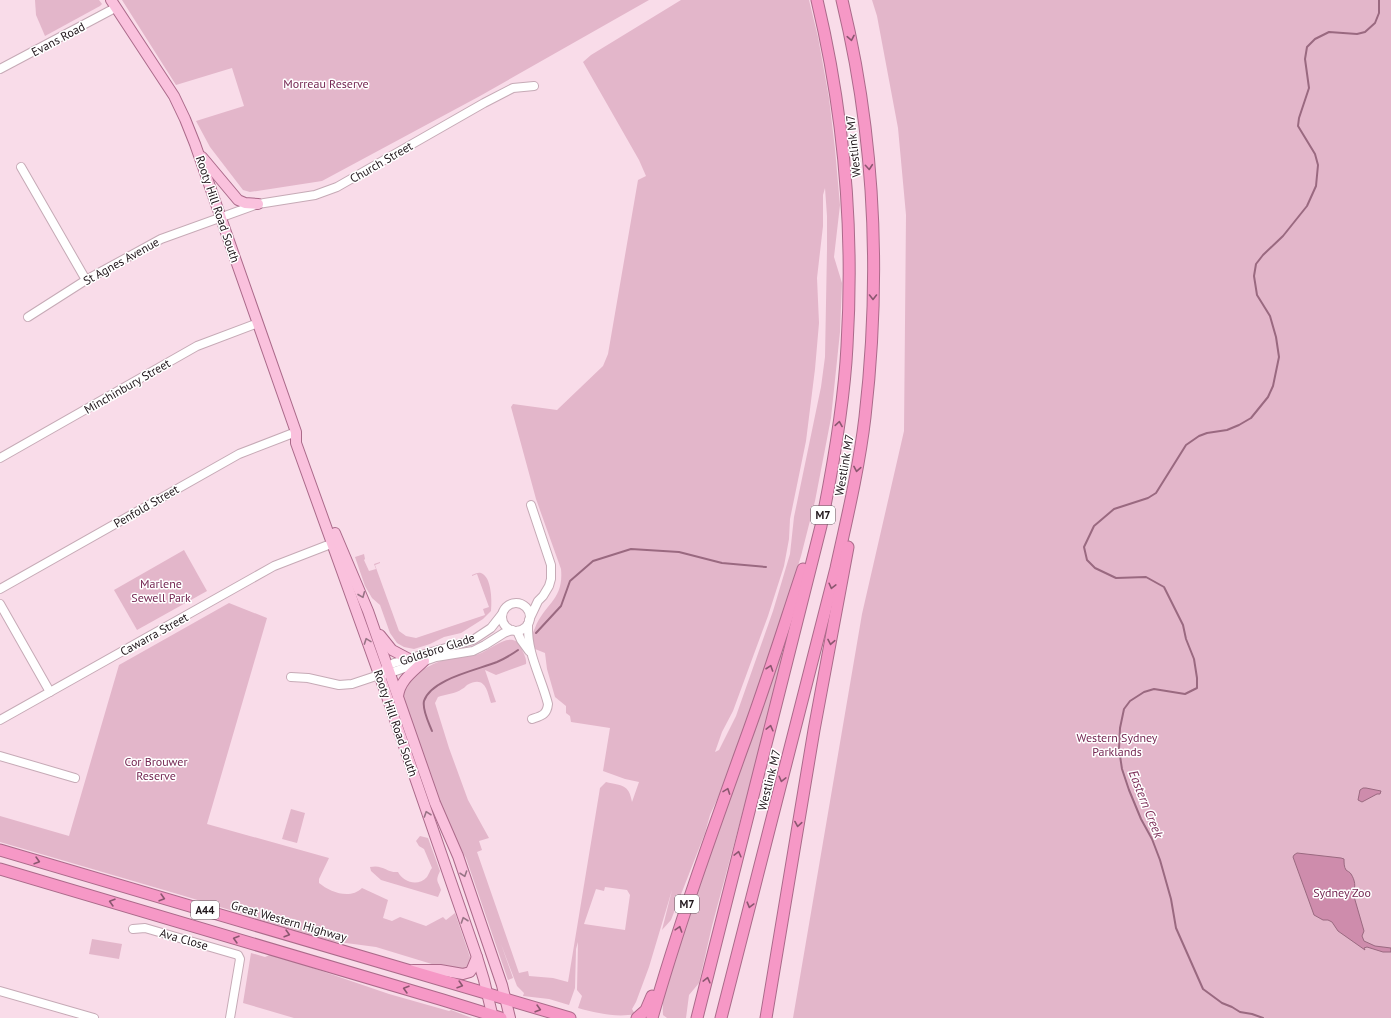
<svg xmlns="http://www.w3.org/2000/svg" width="1391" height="1018" viewBox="0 0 1391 1018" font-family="'PT Sans',sans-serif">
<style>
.green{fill:#e3b6ca;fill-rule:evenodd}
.water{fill:#ce8cac;stroke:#9a6980}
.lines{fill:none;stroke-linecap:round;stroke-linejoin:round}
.stream{stroke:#9a6980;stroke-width:2}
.minor-casing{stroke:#c6aab6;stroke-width:10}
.major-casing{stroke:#ab6a8a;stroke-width:12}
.highway-casing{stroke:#ab6a8a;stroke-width:13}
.minor{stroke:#fff;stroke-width:8}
.major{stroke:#fac1dd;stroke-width:10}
.highway{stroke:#f698c6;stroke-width:11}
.oneway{stroke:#8b5770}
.oneway2{stroke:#987486}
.labels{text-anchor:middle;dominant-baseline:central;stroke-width:3;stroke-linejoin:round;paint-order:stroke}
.shield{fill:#fff;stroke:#635c5f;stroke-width:1}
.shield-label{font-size:11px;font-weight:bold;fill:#20161b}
.street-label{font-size:12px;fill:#20161b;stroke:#fff}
.park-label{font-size:12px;fill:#742652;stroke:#fff}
.water-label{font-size:13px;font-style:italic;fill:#7c2d58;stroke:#fff}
</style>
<rect width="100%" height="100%" fill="#f9dce9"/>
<!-- green -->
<g class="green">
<path d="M35,0H99L102,4L100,6L45,36L36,15Z"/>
<path d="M122,0H649L480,96L322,181L250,192L243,190L210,147L196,121L244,106L232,68L176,85Z"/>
<path d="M681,0H809L818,37L829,98L835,149L840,205L834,257L842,283L840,332L831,418L815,501L801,556L783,615L728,775L710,815L705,833L671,920L662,930L672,890L649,967L636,1002L632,1009L635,1014C617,1018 596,1013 578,1008L582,996L577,990L578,942L576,949L575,988L569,1005L549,999L523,996L524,993L517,986L501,944L513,978L508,980L466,858L450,831L442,812L404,703L402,692C415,673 429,663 452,658C461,657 470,657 479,654C491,650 512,629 521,647C523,653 527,658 526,664L496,675L485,670L496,702L491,703C487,690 485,675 467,685C466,686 463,689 462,689C455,694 446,694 438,697L435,703L449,748L468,800L489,838L479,841L482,850L477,852L519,973L528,971L529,976L553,978L568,982L600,788L606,782C622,786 629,784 632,802L639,782L625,779L603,771L610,728L571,722L570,716L566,713V706L555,697L547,669L545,653L535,649C534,646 532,641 532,637C532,634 534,630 535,628C545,603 564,600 561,569L536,499L511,407L513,404L557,410L603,366L608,354L638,180L646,176L639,160L583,62L591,55ZM825,188L827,216V249L825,357L821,387L794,517L790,554L773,611L736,716L719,750L715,752L722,732L733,711L768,616L784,566L789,539L790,519L806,441L815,369L819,323L817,278L823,226V195ZM605,887L627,890L630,895L625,930L584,924L596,889L604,891Z"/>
<path d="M872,0H1391V1018H793L862,614L904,431L906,215L898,128L877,16Z"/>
<path d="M184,550L207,591L137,630L114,590Z"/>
<path d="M364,554L365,559L364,560L369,571L376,569L374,564L380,562V563L375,565L399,631L406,636L416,638L485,615L483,609L489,607L477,574L472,576V575C475,574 478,572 481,573C492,577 492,602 491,611L483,619L461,633L444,637L430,644L414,649L404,647L397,643L390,633L380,605L372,598L365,586L355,557Z"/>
<path d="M229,603L267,618L207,824L329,858L319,879V883C330,892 350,900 362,888L388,900L383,918L392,921L400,917L426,926L443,917L446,920L455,913L471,960L467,968L461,969L458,972L376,947L331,941L181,895L0,842V816L69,836L119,665Z"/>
<path d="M781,653H784L759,751L712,926L699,983L689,995L686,1018H667L663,1015C661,995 670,976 675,957Z"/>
<path d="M291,809L305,813L297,843L282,839Z"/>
<path d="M420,836L428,838L440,871C435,882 438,880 441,890L438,897L381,880L371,871L370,867C383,864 387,873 398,872C403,882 418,887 427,877C429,874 430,870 432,868L424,849L419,846L416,841Z"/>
<path d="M92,939L122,944L119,959L89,954Z"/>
<path d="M251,953L265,957L272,954L389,994L449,1011L451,1010L472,1018H294L243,1003Z"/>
</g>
<!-- water -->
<g class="water">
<path d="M1363,788H1366L1381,791L1380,794H1377L1362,802L1358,800L1360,790Z"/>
<path d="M1297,853L1341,858L1344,859C1344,863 1344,867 1346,870C1347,871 1350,872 1351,874C1355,880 1356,887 1353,893L1364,931L1362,936L1364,941L1375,946L1391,948V952H1383L1367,947L1364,948L1365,950L1338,931L1332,922L1328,920H1323L1314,915L1293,857L1294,855Z"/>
</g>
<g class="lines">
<!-- stream -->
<g class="stream">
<path d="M536,633L561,606L570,581L593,561L631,549L679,552L722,563L766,567"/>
<path d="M432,731C429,723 422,710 424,701C431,679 477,670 497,662C504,659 511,655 518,650"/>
<path d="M1263,1018L1252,1014L1240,1012L1232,1007L1222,1003L1203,989L1176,928L1171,899L1160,860L1152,839L1141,819L1129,790L1122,769L1119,749L1120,728L1124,709L1130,701L1144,692L1154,689L1185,694L1197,688V678L1194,659L1186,639L1183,625L1164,587L1146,577L1116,578L1095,568L1087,560L1084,547L1094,526L1114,509L1148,498L1156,493L1186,445L1199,436L1207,433L1227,430L1239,425L1251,418L1268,397L1273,386L1279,357L1276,337L1270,316L1257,295L1254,276L1256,264L1263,255L1283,236L1307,206L1316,186L1318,165L1315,154L1298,126L1299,118L1309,88L1305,59L1307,47L1315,39L1329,32L1357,34L1365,32L1375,23L1379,13V0"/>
</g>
<!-- minor casing -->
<g class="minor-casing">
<g id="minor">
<path d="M0,69L115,8"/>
<path d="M21,167L86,280"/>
<path d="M28,317L86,280L161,239L258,204L315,195L337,187L484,103L513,88L534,86"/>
<path d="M0,458L197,346L258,323"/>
<path d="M0,589L239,454L296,432"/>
<circle cx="516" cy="617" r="14"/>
<path d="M0,604L50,692"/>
<path d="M529,620L538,601L543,596L549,586L551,579V565L531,505"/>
<path d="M528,624C527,655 541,676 548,704C547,715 541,716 532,719"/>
<path d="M517,631L521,640L529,651"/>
<path d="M384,670L388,666L394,663L473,640L491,628L502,614"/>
<path d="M291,677L308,678L339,685L352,684L379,675L390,673L436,657L473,651L485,645L504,633L512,630"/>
<path d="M0,720L274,566L336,542"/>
<path d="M0,756L75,778"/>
<path d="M133,929L145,928L238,955L240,959L239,965L230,1018"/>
<path d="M0,991L94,1018"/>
</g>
</g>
<!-- major casing -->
<g class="major-casing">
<g id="major">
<path d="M111,0L174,96L185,119L195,144L296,432V443L384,688L477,957L484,980L493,1018"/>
<path d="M202,157L238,200L245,203L258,204"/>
<path d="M335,533L368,611L435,803L458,856L502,985L510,1018"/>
<path d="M380,635L392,650L409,659"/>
<path d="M398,696C400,680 413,672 424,661"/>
<path d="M413,970H440L463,974L470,972L472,969L477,957"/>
</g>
</g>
<!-- highway casing -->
<g class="highway-casing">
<g id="highway">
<path d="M0,850L570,1018"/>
<path d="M0,869L443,1000L501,1018"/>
<path d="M637,1018L646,1010L652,996"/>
<path d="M652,1018C678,927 710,838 742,749C764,690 783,629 803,569"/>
<path d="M697,1018L821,526C833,467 844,406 847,346C854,230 844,113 817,0"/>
<path d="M721,1018L836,568C847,518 859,468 865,417C881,278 875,136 842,0"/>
<path d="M766,1018L814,730L848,547"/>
</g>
</g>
<!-- minor -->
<use href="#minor" class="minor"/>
<!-- major -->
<use href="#major" class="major"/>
<!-- highway -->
<use href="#highway" class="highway"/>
</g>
<!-- one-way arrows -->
<defs><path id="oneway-chevron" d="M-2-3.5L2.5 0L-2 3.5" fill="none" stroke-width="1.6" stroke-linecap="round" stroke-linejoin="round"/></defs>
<g class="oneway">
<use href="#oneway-chevron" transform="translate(851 38) rotate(79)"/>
<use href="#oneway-chevron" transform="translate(869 167) rotate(85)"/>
<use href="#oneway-chevron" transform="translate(873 297) rotate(90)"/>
<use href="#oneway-chevron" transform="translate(839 424) rotate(-81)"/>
<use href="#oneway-chevron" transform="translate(857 469) rotate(100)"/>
<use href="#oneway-chevron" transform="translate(832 586) rotate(104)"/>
<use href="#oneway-chevron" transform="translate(831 642) rotate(101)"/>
<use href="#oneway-chevron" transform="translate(770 668) rotate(-71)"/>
<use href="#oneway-chevron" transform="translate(770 728) rotate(-76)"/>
<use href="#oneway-chevron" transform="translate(782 779) rotate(104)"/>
<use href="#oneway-chevron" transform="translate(727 791) rotate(-70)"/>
<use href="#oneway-chevron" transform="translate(798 824) rotate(99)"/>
<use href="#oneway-chevron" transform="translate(738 854) rotate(-76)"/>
<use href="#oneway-chevron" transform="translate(37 861) rotate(16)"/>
<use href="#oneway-chevron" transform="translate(162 898) rotate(16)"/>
<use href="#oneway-chevron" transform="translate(112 902) rotate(-164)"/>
<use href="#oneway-chevron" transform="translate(750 905) rotate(105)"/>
<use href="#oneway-chevron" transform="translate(679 929) rotate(-72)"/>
<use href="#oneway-chevron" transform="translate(287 934) rotate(16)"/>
<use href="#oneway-chevron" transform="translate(236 939) rotate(-164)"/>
<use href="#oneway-chevron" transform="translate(707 980) rotate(-76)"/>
<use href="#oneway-chevron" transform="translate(460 985) rotate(17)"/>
<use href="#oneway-chevron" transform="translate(406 989) rotate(-164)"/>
<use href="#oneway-chevron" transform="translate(538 1009) rotate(16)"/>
</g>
<g class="oneway2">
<use href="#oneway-chevron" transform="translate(362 595) rotate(68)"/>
<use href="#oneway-chevron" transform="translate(367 641) rotate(-110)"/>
<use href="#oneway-chevron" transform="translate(427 814) rotate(-109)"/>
<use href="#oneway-chevron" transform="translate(464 874) rotate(71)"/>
<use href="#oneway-chevron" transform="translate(464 920) rotate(-109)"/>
</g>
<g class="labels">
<!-- shield labels -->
<g class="shield">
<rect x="811" y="506" width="24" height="18" rx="3"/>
<rect x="675" y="895" width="24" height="18" rx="3"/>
<rect x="191" y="901" width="28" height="18" rx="3"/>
</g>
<g class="shield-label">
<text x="823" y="515">M7</text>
<text x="687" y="904">M7</text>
<text x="205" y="910">A44</text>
</g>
<!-- street labels -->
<g class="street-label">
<text transform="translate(58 39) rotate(-28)">Evans Road</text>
<text transform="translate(853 146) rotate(-96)">Westlink M7</text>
<text transform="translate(381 162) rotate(-30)">Church Street</text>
<text transform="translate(218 209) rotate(71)">Rooty Hill Road South</text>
<text transform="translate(121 261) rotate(-29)">St Agnes Avenue</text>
<text transform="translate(127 386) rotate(-30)">Minchinbury Street</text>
<text transform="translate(844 465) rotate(-80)">Westlink M7</text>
<text transform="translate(146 506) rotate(-30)">Penfold Street</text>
<text transform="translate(154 634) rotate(-29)">Cawarra Street</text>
<text transform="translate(437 649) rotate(-18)">Goldsbro Glade</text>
<text transform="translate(396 723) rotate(71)">Rooty Hill Road South</text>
<text transform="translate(769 780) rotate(-76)">Westlink M7</text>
<text transform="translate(289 921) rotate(16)">Great Western Highway</text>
<text transform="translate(184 939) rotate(16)">Ava Close</text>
</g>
<!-- park labels -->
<g class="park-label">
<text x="326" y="83">Morreau Reserve</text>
<text x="161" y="583">Marlene<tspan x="161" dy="14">Sewell Park</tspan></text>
<text x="1117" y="737">Western Sydney<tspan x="1117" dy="14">Parklands</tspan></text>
<text x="156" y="761">Cor Brouwer<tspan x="156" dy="14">Reserve</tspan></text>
<text x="1342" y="892">Sydney Zoo</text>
</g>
<!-- water labels -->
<g class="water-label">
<text transform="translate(1146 804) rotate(68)">Eastern Creek</text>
</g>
</g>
</svg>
